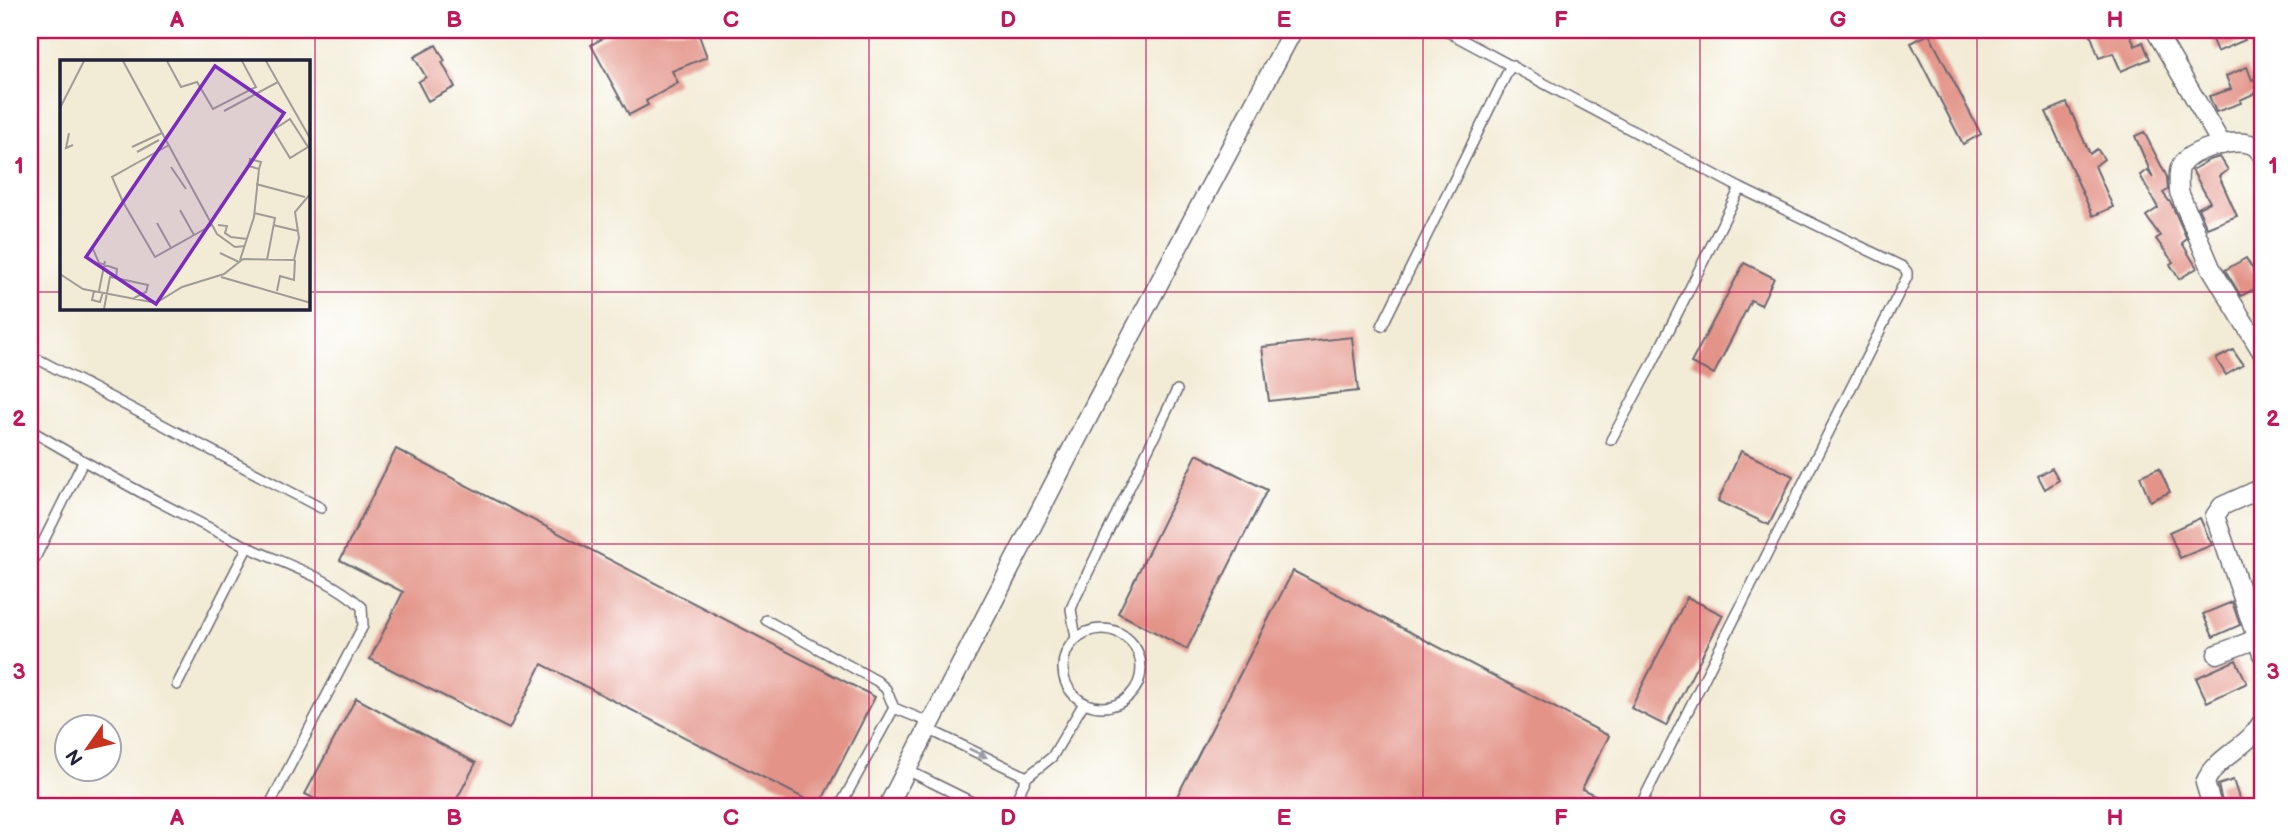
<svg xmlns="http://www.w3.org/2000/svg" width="2292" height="836" viewBox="0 0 2292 836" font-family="'Balsamiq Sans',sans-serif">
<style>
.building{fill:#e39387}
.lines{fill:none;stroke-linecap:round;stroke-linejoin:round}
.service-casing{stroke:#6b6871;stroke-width:12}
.minor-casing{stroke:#6b6871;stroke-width:21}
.service{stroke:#fff;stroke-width:9}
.minor{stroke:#fff;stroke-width:18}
.oneway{fill:#9c9ca7}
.grid{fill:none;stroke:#c2185b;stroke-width:2;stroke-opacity:0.55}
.inset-road{fill:none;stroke:#9f9b97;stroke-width:2}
.view{fill:#7b2cbf;fill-opacity:0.15;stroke:#7b2cbf;stroke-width:3.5}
.inset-edge{fill:none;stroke:#22223b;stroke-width:3.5}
.neatline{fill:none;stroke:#c2185b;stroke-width:2.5}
.grid-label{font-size:23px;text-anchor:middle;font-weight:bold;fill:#c2185b}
</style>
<rect width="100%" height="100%" fill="#fff"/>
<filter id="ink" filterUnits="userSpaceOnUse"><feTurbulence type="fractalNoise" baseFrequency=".0143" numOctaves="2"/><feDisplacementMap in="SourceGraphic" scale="14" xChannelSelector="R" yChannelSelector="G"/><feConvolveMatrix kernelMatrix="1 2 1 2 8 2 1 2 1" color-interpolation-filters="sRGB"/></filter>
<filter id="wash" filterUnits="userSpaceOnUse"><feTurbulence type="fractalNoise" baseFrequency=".00686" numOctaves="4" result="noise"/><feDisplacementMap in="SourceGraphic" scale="28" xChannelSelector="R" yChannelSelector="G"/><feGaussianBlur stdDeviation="1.57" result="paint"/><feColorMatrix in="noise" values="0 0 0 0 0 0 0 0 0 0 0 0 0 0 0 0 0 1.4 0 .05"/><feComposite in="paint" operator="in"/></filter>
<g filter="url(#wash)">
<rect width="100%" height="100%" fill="#f2ebd5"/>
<g id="blocks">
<!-- building -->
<g class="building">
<path d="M618,30H697L707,57L672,71L678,83L646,101L648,105L629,115L591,45Z"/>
<path d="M2099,30H2128L2135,46L2143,42L2150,59L2121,71L2113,53L2099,58L2090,33Z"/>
<path d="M2208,30H2240L2245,40L2217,52Z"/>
<path d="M1929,34L1981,134L1963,144L1911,43Z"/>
<path d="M436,45L445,61L442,62L455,87L428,101L418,82L426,77L414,57Z"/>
<path d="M2247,67L2252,80L2262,75V90L2240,100L2241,103L2216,112L2209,96L2231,89L2226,76Z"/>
<path d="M2067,103L2090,154L2097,149L2104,159L2095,166L2113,207L2093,216L2046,112Z"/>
<path d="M2144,132L2167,177L2168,190L2163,193L2172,205L2187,239L2182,243L2197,268L2179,279L2170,264L2173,262L2156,239L2160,236L2146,216L2158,208L2140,175L2147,170L2153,178L2135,136Z"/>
<path d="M2220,157L2228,170L2219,176L2237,216L2207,228L2198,208L2210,202L2192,170L2209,160Z"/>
<path d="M2246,258L2262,285L2241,296L2225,270Z"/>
<path d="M1744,263L1774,278L1761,305L1751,300L1714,374L1691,363Z"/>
<path d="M1352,337L1358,391L1269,401L1262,347Z"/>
<path d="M2233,350L2243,365L2226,375L2216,359Z"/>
<path d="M396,449L875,697L819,806L542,664L509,729L370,659L403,592L340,560Z"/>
<path d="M1741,451L1793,476L1769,525L1718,501Z"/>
<path d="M1197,454L1267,490L1187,649L1118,613Z"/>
<path d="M2052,468L2059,480L2045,489L2038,476Z"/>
<path d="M2159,468L2170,492L2150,501L2140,476Z"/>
<path d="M2200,518L2212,545L2180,558L2169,532Z"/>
<path d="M1293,571L1609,736L1582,789L1618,806H1172Z"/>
<path d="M1687,597L1723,615L1666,726L1631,708Z"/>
<path d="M2232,602L2240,625L2213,637L2203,614Z"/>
<path d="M2236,660L2247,683L2207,702L2196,678Z"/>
<path d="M356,698L476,763L453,806H328L305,794Z"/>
<path d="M2233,780L2240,801L2223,806L2218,785Z"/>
</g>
</g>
</g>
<g filter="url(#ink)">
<use href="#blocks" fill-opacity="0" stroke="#6b6871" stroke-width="2"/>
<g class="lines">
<!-- service casing -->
<g class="service-casing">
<g id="service">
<path d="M1444,30L1740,188L1903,267L1907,272V277L1640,806"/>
<path d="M1382,326L1511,65"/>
<path d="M30,355L321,508"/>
<path d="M30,430C101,472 174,511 248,547C286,565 331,578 362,607L363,626L269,806"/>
<path d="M1611,440L1651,366L1740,188"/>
<path d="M30,568L83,462"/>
<path d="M766,620L877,681L886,689L894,708L931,723"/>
<circle cx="1102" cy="668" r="39"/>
<path d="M1076,638L1071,609L1075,599L1177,390"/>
<path d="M177,685L248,546"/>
<path d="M928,729L1027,777"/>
<path d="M907,770L980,806"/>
<path d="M840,806L894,708"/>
<path d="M1013,806L1027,777L1052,757L1084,703"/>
</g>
</g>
<!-- minor casing -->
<g class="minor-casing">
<g id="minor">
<path d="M2155,30L2222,145"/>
<path d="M2262,155C2259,150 2256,146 2250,144C2233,139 2192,149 2182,164C2177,171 2179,183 2179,192L2211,268L2262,352"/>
<path d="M2262,488L2222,506L2215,516L2262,654"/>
<path d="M2217,654L2262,637"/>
<path d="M888,806L1096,402L1293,30"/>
<path d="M2212,806L2205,783C2216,756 2248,748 2262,722"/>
</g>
</g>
<!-- service -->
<use href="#service" class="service"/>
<!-- minor -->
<use href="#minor" class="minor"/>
</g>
<!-- one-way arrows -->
<defs><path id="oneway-solid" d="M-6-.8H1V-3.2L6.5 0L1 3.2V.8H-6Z" transform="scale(1.75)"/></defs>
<use class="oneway" href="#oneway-solid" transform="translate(978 753) rotate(26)"/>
</g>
<!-- grid -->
<path class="grid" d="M315,30V806M592,30V806M869,30V806M1146,30V806M1423,30V806M1700,30V806M1977,30V806M30,292H61M308,292H2262M30,544H2262"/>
<!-- overview -->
<g transform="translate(60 60)">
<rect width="250" height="250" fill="#f2ebd5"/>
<path class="inset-road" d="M63,1L157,174L175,187L185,186M107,1L121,27L137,22L153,49L196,27L182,1M206,1L251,80M0,48L24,1M164,51L218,22M230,59L248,87L230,98L213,70ZM9,73L6,88L13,85M109,85L52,117L63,142L95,197L152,165M72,87L102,73M77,92L99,80M111,107L126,129M196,124L245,137M120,150L134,175M194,153L215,158L207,200M97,163L111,188M158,165L167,166L165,173L171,177L187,179M213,165L238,171M33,189L39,203L57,209L56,218M160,193L179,202M180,200L194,157L199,109L189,106L190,99L201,102L199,109M0,214L23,229L96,243L122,227L164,214L183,199L234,200L239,178L235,152L251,133M161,217L251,243M56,218L88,225L86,232L74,238M34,231L32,240L40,242L43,232M39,231L45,201M217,231L220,216L234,220L235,200M44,249L50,217L56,218"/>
<path class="view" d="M155,6L224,53L96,244L26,197Z"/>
<rect width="250" height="250" class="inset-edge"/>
</g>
<!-- margin -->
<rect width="2292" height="836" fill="none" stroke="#fff" stroke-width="77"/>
<!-- north arrow -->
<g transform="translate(88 748) rotate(236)"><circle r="33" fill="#ffffff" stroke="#a7a7b1" stroke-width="2"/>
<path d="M0-5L12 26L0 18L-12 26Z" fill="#c8321e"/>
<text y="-10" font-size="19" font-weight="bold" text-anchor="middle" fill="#22223b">N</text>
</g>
<rect x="38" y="38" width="2216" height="760" class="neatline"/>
<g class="grid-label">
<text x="177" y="27">A</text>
<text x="454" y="27">B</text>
<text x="731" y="27">C</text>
<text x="1008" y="27">D</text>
<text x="1284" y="27">E</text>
<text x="1561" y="27">F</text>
<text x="1838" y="27">G</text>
<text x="2115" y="27">H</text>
<text x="19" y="173">1</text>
<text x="2273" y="173">1</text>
<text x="19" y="426">2</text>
<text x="2273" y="426">2</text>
<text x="19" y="679">3</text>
<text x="2273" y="679">3</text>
<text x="177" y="825">A</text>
<text x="454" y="825">B</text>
<text x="731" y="825">C</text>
<text x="1008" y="825">D</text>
<text x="1284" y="825">E</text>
<text x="1561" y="825">F</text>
<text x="1838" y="825">G</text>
<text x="2115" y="825">H</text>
</g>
</svg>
